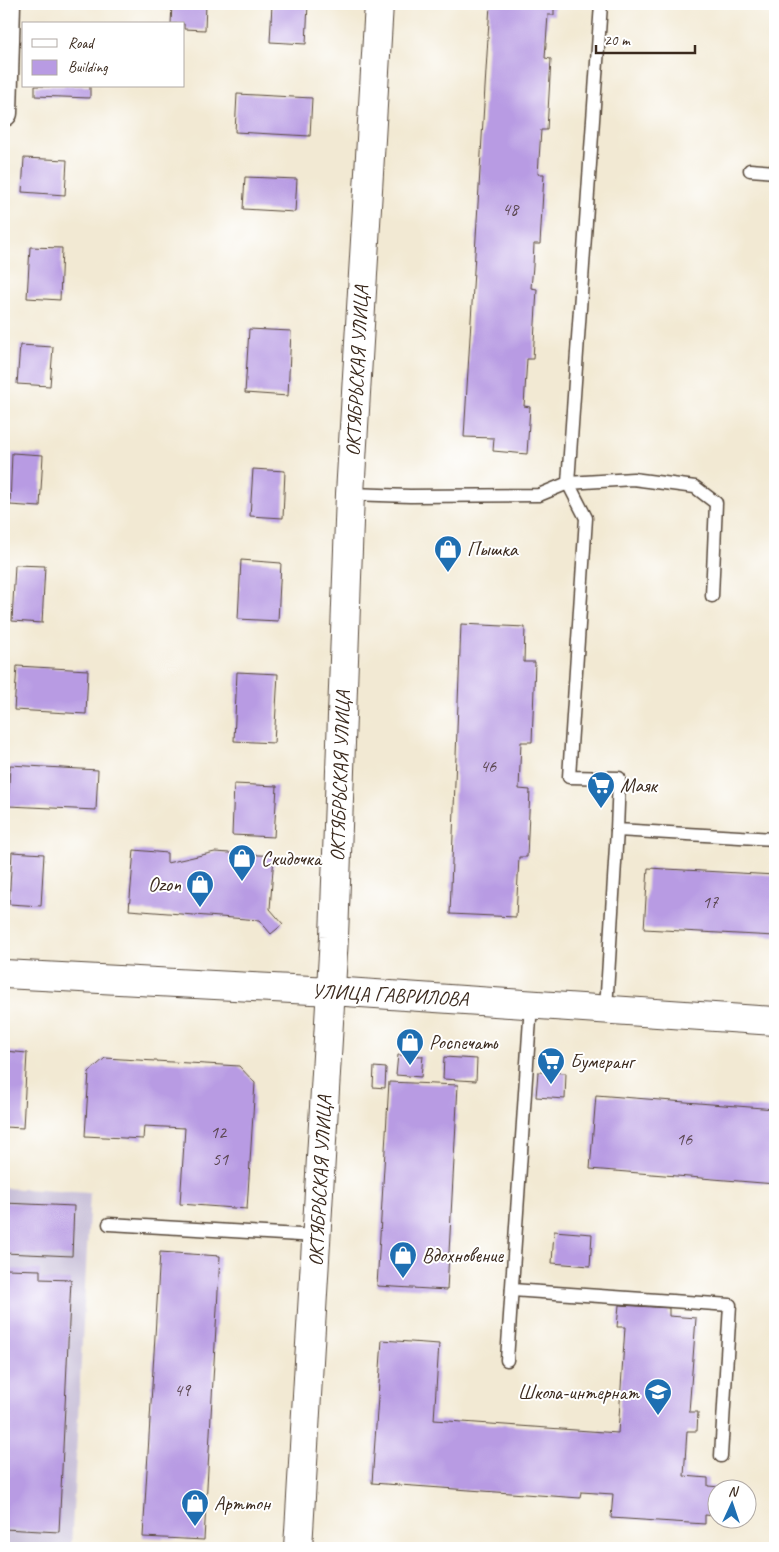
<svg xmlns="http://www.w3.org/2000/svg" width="779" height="1552" viewBox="0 0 779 1552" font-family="Caveat,sans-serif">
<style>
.industrial{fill:#c8bfd8}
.building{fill:#b89be3}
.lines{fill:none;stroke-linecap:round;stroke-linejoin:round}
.lane-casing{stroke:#564739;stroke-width:15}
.street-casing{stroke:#564739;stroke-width:29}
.secondary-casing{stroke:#564739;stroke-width:30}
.lane{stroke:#fff;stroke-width:12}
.street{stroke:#fff;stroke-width:26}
.secondary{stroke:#fff;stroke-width:28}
.labels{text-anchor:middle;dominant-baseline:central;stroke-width:4;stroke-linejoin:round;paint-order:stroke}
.number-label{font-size:18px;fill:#5a464f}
.street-label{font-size:20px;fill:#3b2a1e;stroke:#fff}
.poi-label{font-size:20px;fill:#3b2a1e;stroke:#fff;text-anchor:start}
</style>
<rect width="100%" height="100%" fill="#fff"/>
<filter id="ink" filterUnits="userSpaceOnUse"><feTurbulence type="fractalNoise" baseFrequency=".02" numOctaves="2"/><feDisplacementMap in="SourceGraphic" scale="10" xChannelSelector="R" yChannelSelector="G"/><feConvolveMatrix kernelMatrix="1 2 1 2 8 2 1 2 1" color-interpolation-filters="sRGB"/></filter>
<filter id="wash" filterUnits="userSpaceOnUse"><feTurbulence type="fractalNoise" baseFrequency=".0096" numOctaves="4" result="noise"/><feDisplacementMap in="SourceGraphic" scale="20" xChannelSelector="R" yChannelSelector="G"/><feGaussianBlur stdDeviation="1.12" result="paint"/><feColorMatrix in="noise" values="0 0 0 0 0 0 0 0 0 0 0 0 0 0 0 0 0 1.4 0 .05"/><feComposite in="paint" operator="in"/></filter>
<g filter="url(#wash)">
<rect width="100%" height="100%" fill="#f2e9d3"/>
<!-- industrial -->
<path class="industrial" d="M4,1188L90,1193L71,1548L4,1547Z"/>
<g id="blocks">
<!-- building -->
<g class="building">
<path d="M172,4H206L205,30L184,29V24H171Z"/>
<path d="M272,4H308L306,44L270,42Z"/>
<path d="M490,4H554V15H548L545,58L551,59L547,130H541L538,174H544L540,244H534L533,266L531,288L537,289L533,359H527L524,406L530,407L527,454L493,451L494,438L464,437Z"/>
<path d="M35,86H90V98L35,96Z"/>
<path d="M237,94L312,98L310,136L235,132Z"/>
<path d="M24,158L67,160L65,195L22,192Z"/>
<path d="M245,177L297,179L295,212L243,209Z"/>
<path d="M30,247L62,248L60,300L27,298Z"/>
<path d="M249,329L291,331L288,396L245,393Z"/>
<path d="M20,345L53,347L50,386L17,384Z"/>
<path d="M12,453L43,455L40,507L10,505Z"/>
<path d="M253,469L285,471L283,518L250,516Z"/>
<path d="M241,560L281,563L278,621L238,619Z"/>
<path d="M15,565L45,566L42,623L12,621Z"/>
<path d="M461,624L525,627L524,662H535L532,742H521L519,789L530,790L527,857H519L516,917L450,914Z"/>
<path d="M17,666L88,670L86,714L14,710Z"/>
<path d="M237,672L278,674L274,743L234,741Z"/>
<path d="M10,765L98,770L96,810L8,806Z"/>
<path d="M234,784L277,786L274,837L232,835Z"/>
<path d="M134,850L167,853V863L215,852L274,856L270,909L283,924L271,934L259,920L129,910Z"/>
<path d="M12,852L44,854L41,906L9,904Z"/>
<path d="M648,868L775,875V936L644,929Z"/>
<path d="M4,1051L27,1053L23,1128L4,1127Z"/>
<path d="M398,1055L423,1056L421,1077L396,1075Z"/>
<path d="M444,1057L477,1059L476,1081L443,1079Z"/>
<path d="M105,1058L239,1066L255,1083L247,1209L180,1204L185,1128L144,1126L143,1139L85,1136L89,1072Z"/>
<path d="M374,1067L386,1068L385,1088L373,1087Z"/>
<path d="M538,1072L566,1073L565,1099L536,1097Z"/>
<path d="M389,1082L458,1085L447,1290L377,1286Z"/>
<path d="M596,1095L775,1109V1184L590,1169Z"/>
<path d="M4,1203L74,1206L72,1256L4,1253Z"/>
<path d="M554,1231L592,1234L590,1266L552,1263Z"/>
<path d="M160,1252L220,1256L204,1540L143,1537Z"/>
<path d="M6,1269L40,1270V1279L71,1280L59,1532L4,1529V1276H6Z"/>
<path d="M619,1305L669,1308V1316L696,1318L689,1412H698L697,1431H687L684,1476L708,1478V1486L720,1487V1490H716V1516L705,1515V1524L611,1518L613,1494L581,1492L580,1498L372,1483L382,1340L439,1344L434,1420L618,1433L625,1327H617Z"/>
</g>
</g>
</g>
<g filter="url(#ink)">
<use href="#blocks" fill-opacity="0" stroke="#564739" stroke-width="1"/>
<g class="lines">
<!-- lane casing -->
<g class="lane-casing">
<g id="lane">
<path d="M750,170L775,172"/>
<path d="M350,494L410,496L539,495L568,483L601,4"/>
<path d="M712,596L716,503L695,487L633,479L568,483L586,518L569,777L619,778L617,830L775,839"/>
<path d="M606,1009L617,830"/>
<path d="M109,1224L317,1236"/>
<path d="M512,1290L730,1305L721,1456"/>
<path d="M507,1360L531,1004"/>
</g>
</g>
<!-- street casing -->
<g class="street-casing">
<path id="street" d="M4,113L7,4"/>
</g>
<!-- secondary casing -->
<g class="secondary-casing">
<g id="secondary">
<path d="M4,974L331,991L775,1021"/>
<path d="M298,1548L334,937L350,494L379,4"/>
</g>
</g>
<!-- lane -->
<use href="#lane" class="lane"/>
<!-- street -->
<use href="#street" class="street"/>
<!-- secondary -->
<use href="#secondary" class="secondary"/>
</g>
</g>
<!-- icons -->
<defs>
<g id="shop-pin" transform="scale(1.4375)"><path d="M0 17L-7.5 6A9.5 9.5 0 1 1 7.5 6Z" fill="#1f6fb2" stroke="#fff"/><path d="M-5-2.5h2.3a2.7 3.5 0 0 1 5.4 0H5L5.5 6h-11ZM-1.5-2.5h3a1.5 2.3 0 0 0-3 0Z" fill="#fff"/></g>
<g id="supermarket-pin" transform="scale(1.4375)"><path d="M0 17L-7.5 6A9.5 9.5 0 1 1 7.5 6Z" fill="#1f6fb2" stroke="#fff"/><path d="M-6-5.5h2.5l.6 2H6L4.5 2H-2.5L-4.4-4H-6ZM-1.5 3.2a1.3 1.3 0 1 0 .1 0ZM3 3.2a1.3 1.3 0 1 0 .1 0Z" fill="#fff"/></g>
<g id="school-pin" transform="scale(1.4375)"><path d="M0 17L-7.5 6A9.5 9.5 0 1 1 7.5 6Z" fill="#1f6fb2" stroke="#fff"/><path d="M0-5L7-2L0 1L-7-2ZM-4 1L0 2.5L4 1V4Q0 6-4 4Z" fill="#fff"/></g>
</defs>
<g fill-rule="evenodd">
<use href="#shop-pin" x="448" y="549"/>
<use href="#supermarket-pin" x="601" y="785"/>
<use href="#shop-pin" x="242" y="858"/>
<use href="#shop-pin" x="200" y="884"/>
<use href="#shop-pin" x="410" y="1042"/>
<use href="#supermarket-pin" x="551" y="1061"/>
<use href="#shop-pin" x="403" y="1255"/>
<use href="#school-pin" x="658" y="1392"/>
<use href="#shop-pin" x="195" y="1503"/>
</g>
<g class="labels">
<!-- number labels -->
<g class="number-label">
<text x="510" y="209">48</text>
<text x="488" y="766">46</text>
<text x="710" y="902">17</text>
<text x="218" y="1132">12</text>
<text x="684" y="1139">16</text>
<text x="220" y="1159">51</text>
<text x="182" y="1390">49</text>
</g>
<!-- street labels -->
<g class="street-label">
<text transform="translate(357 371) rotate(-87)">ОКТЯБРЬСКАЯ УЛИЦА</text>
<text transform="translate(340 776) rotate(-88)">ОКТЯБРЬСКАЯ УЛИЦА</text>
<text transform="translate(390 995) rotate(3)">УЛИЦА ГАВРИЛОВА</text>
<text transform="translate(320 1181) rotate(-87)">ОКТЯБРЬСКАЯ УЛИЦА</text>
</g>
<!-- poi labels -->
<g class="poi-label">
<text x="467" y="549">Пышка</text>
<text x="620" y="785">Маяк</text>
<text x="261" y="858">Скидочка</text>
<text x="181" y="884" text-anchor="end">Ozon</text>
<text x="429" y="1042">Роспечать</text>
<text x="570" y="1061">Бумеранг</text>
<text x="422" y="1255">Вдохновение</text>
<text x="639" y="1392" text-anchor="end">Школа-интернат</text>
<text x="214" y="1503">Арттон</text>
</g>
</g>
<!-- margin -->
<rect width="779" height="1552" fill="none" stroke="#fff" stroke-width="20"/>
<!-- legend -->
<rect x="22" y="22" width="162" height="65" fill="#ffffff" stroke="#b1aaa5"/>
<rect x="32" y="39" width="25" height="8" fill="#ffffff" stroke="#b1aaa5"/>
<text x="68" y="48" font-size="15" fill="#3b2a1e">Road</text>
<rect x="32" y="60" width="25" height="15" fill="#b89be3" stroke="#b1aaa5"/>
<text x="68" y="72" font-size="15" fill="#3b2a1e">Building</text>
<!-- north arrow -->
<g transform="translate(732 1504) rotate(3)"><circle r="24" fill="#ffffff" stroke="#b1aaa5"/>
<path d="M0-4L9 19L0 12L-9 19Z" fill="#1f6fb2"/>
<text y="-8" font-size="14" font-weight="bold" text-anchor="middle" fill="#3b2a1e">N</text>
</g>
<!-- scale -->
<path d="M596 45v8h99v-8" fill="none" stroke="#3b2a1e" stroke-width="2.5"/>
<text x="604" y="45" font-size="15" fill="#3b2a1e" stroke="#ffffff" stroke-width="4" paint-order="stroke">20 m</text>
</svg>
